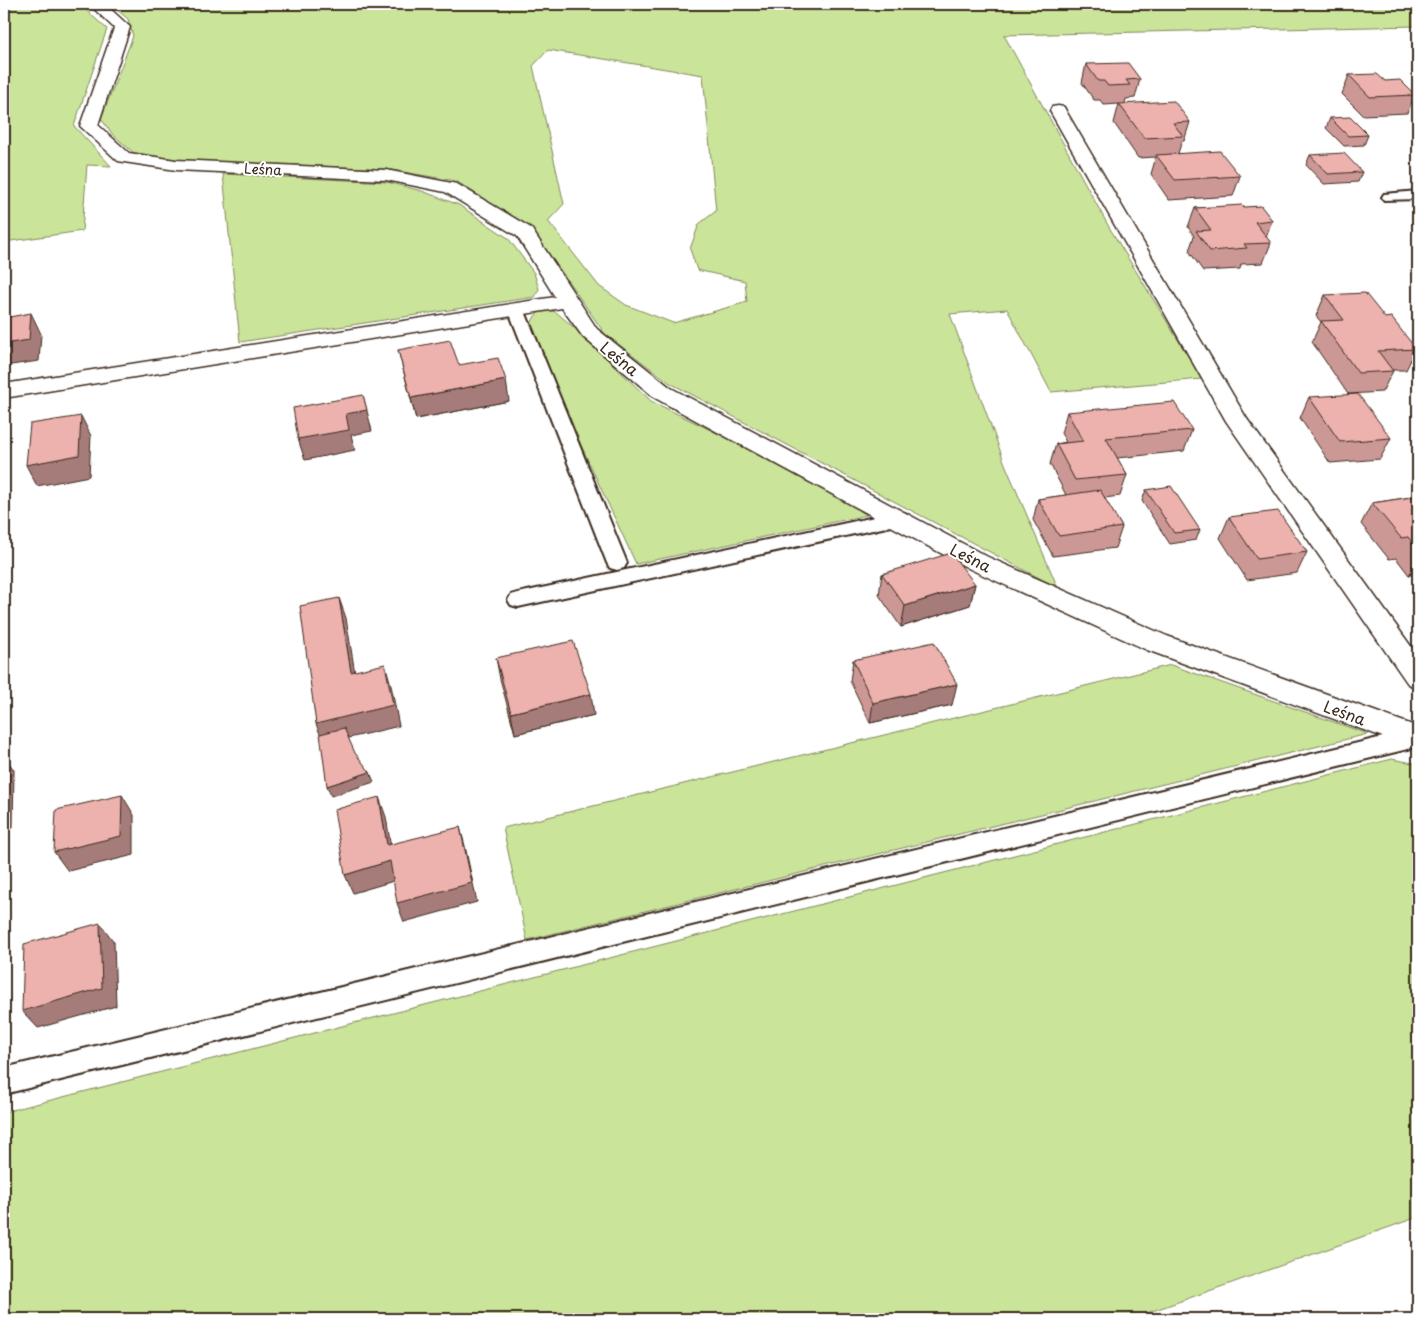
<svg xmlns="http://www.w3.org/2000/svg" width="1422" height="1323" viewBox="0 0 1422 1323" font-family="'Playpen Sans',sans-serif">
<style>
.green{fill:#cae49a;stroke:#82875c;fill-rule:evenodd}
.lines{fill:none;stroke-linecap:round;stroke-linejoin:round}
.lane-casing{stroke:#3b2a1e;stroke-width:4}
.street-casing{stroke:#3b2a1e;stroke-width:3}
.lane{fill:#fff;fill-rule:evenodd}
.street{fill:#fff;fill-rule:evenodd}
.wall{fill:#cc9896;stroke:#3b2a1e}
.shaded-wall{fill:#a67c7a;stroke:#3b2a1e}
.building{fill:#edb1ae;stroke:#3b2a1e}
.labels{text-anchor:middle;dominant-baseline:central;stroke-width:4;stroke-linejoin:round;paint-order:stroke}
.far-street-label{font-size:14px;fill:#3b2a1e;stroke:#fff}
.street-label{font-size:16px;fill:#3b2a1e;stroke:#fff}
</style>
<rect width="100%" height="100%" fill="#fff"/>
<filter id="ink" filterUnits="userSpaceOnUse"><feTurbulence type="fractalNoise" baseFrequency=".02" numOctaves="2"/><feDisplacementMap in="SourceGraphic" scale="10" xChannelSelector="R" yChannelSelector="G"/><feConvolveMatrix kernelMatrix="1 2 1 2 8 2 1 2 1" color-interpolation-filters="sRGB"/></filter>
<g filter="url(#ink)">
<!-- green -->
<g class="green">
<path d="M4,4H79L107,29L74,126L111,166L87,165L82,231L4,242Z"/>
<path d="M110,4H1418V26L1004,35L1109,227L1202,379L1051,392L1007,309L950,314L1005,464L1058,588L670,383L605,334L533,231L456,181L386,169L180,160L134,153L113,135L101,119L133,36L128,19ZM548,50L703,75L716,211L699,224L690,249L697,270L745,281L747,302L673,323L626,305L599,286L548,221L564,204L533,66Z"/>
<path d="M223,174L387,182L422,191L459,205L508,238L534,273L539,289L535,297L240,342Z"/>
<path d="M542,309L556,312L578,331L651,401L807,477L867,515L636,564L553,385L531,324L535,316Z"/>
<path d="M1171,665L1368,734L527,940L503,828Z"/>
<path d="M1392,759L1418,764V1217L1130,1319H4V1112Z"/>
</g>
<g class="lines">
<!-- lane casing -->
<g class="lane-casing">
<g id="lane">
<path d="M1418,191V199L1384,200L1382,197L1384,194Z"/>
<path d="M516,304L522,306L524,309L627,563L624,568L617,570L610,568L607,563L508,309L510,306Z"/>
<path d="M898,512L905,513L908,518L905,523L518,607L511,605L508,600L511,595L518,593Z"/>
<path d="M1416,729L1418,730V746L1416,747L4,1094V1068Z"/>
</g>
</g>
<!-- street casing -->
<g class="street-casing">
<g id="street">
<path d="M89,4H105L130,27L98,125L129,153L176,160L386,170L457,184L531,228L597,329L671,388L988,557L1167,636L1418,727V750L1147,650L970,569L655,398L583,337L562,308L4,398V384L555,297L517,236L445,192L386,180L176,170L124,162L118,161L80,126L114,28Z"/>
<path d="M1058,106L1064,107L1066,111L1247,419L1418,656V688L1408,684L1226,421L1050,111L1052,107Z"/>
</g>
</g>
<!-- lane -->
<use href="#lane" class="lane"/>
<!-- street -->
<use href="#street" class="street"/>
</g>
<!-- wall -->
<g class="wall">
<path d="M1086,64L1140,79L1135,98L1126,99L1125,104L1190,122L1184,141H1182L1178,153L1240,176L1233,196L1169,200L1151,174L1156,157L1138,158L1114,123L1119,104L1104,105L1100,100H1094L1082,83Z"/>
<path d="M1349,75L1385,81L1415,95L1407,113L1363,115L1342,94Z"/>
<path d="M1330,118L1368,135L1364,145L1344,146L1326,128Z"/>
<path d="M1310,155L1362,172L1358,182L1324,184L1306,165Z"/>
<path d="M1244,207L1272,220L1266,237L1271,243L1263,263L1241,264L1240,269L1203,271L1189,251L1194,236L1188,227L1195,208Z"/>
<path d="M1325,295L1385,318L1416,349L1406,370H1392L1393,371L1382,392L1348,394L1312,342L1321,322L1316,316Z"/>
<path d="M398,350L459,365L509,401L416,419Z"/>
<path d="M1309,397L1391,438L1380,459L1330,463L1300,418Z"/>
<path d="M1067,412L1192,430L1184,451L1117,458L1127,475L1120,496L1104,498L1122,527L1115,548L1053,556L1033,520L1038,499L1066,495L1050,464L1056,444L1066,442L1061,433Z"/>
<path d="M1146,490L1200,530L1196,540L1170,544L1142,501Z"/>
<path d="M1418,496V574L1409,575L1396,558L1389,559L1361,524L1372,503Z"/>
<path d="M1229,517L1307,552L1297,573L1247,580L1220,538Z"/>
<path d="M882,574L975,584L970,605L901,627L879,595Z"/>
<path d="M496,658L594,715L515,734L500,679Z"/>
<path d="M853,660L952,705L870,723L850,681Z"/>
</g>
<!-- shaded-wall -->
<g class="shaded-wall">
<path d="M31,313L41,334L39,361L4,366V344Z"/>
<path d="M506,380L509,401L416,419L411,398Z"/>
<path d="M363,395L372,431L351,435L355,450L305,460L298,439L346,414Z"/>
<path d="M81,416L91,436L89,476L37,486L26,465Z"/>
<path d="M1418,560V574L1409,575Z"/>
<path d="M975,584L970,605L901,627L905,606Z"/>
<path d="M339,598L346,618L358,692L351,672Z"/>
<path d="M385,664L391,685L399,726L324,744L316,724Z"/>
<path d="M957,684L952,705L870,723L873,703Z"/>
<path d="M591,694L594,715L515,734L511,713Z"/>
<path d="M7,760L14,770L13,828L4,830Z"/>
<path d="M370,772L374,782L331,796L327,786Z"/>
<path d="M122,795L134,815V855L68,871L54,852Z"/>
<path d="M379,797L386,817L394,865L387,845Z"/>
<path d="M460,827L465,846L477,902L404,922L397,903Z"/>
<path d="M4,846L8,850L4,910Z"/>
<path d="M390,861L397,880L353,893L345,875Z"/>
<path d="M100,923L114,942L116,1006L38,1028L22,1011Z"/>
</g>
<!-- building -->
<g class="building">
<path d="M1128,63L1140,79L1126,80L1130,85L1108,86L1104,81H1098L1086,64Z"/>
<path d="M1377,74L1385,81L1400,80L1415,95L1370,97L1349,75Z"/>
<path d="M1174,101L1190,122L1173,123L1183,136L1144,138L1119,104Z"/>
<path d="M1350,117L1368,135L1348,136L1330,118Z"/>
<path d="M1220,151L1240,176L1175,180L1156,155Z"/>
<path d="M1344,153L1362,172L1328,174L1310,155Z"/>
<path d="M1242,205L1244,207L1261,206L1272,220L1255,222L1271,243L1244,244L1247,248L1210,251L1196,231L1211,230L1195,208Z"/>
<path d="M1365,293L1385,318L1391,317L1416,349L1378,351L1393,371L1358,373L1321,321L1344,320L1325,295Z"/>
<path d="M31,313L29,340L4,344V318Z"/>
<path d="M450,340L459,365L498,358L506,380L411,398L398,350Z"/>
<path d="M1358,394L1391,438L1340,442L1309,397Z"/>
<path d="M363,395L367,410L346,414L349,430L298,439L293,408Z"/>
<path d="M1174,402L1192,430L1106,438L1127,475L1075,480L1056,444L1083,441L1067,412Z"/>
<path d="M81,416L79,455L26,465L30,424Z"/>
<path d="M1171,486L1200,530L1174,533L1146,490Z"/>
<path d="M1100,490L1122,527L1059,536L1038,499Z"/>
<path d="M1418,496V550L1408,537L1401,538L1372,503Z"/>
<path d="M1278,511L1307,552L1257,559L1229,517Z"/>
<path d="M951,553L975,584L905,606L882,574Z"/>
<path d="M339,598L351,672L385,664L393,705L316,724L300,606Z"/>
<path d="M573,641L591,694L511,713L496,658Z"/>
<path d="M934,642L957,684L873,703L853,660Z"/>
<path d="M344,728L355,753L370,772L327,786L320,734Z"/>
<path d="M7,760L5,818H4V761Z"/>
<path d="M122,795L121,836L54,852L56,810Z"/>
<path d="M379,797L387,845L460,827L472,883L397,903L390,861L345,875L334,810Z"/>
<path d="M100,923L102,988L22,1011L24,944Z"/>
</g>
</g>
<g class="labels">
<!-- far-street labels -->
<g class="far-street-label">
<text transform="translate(263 169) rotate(3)">Leśna</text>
</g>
<!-- street labels -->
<g class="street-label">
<text transform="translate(620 358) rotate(39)">Leśna</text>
<text transform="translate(971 557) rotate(27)">Leśna</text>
<text transform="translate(1345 712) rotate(20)">Leśna</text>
</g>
</g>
<!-- margin -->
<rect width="1422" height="1323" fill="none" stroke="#fff" stroke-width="20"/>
<rect x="10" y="10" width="1402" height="1303" fill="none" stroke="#3b2a1e" stroke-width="2" filter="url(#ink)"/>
</svg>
